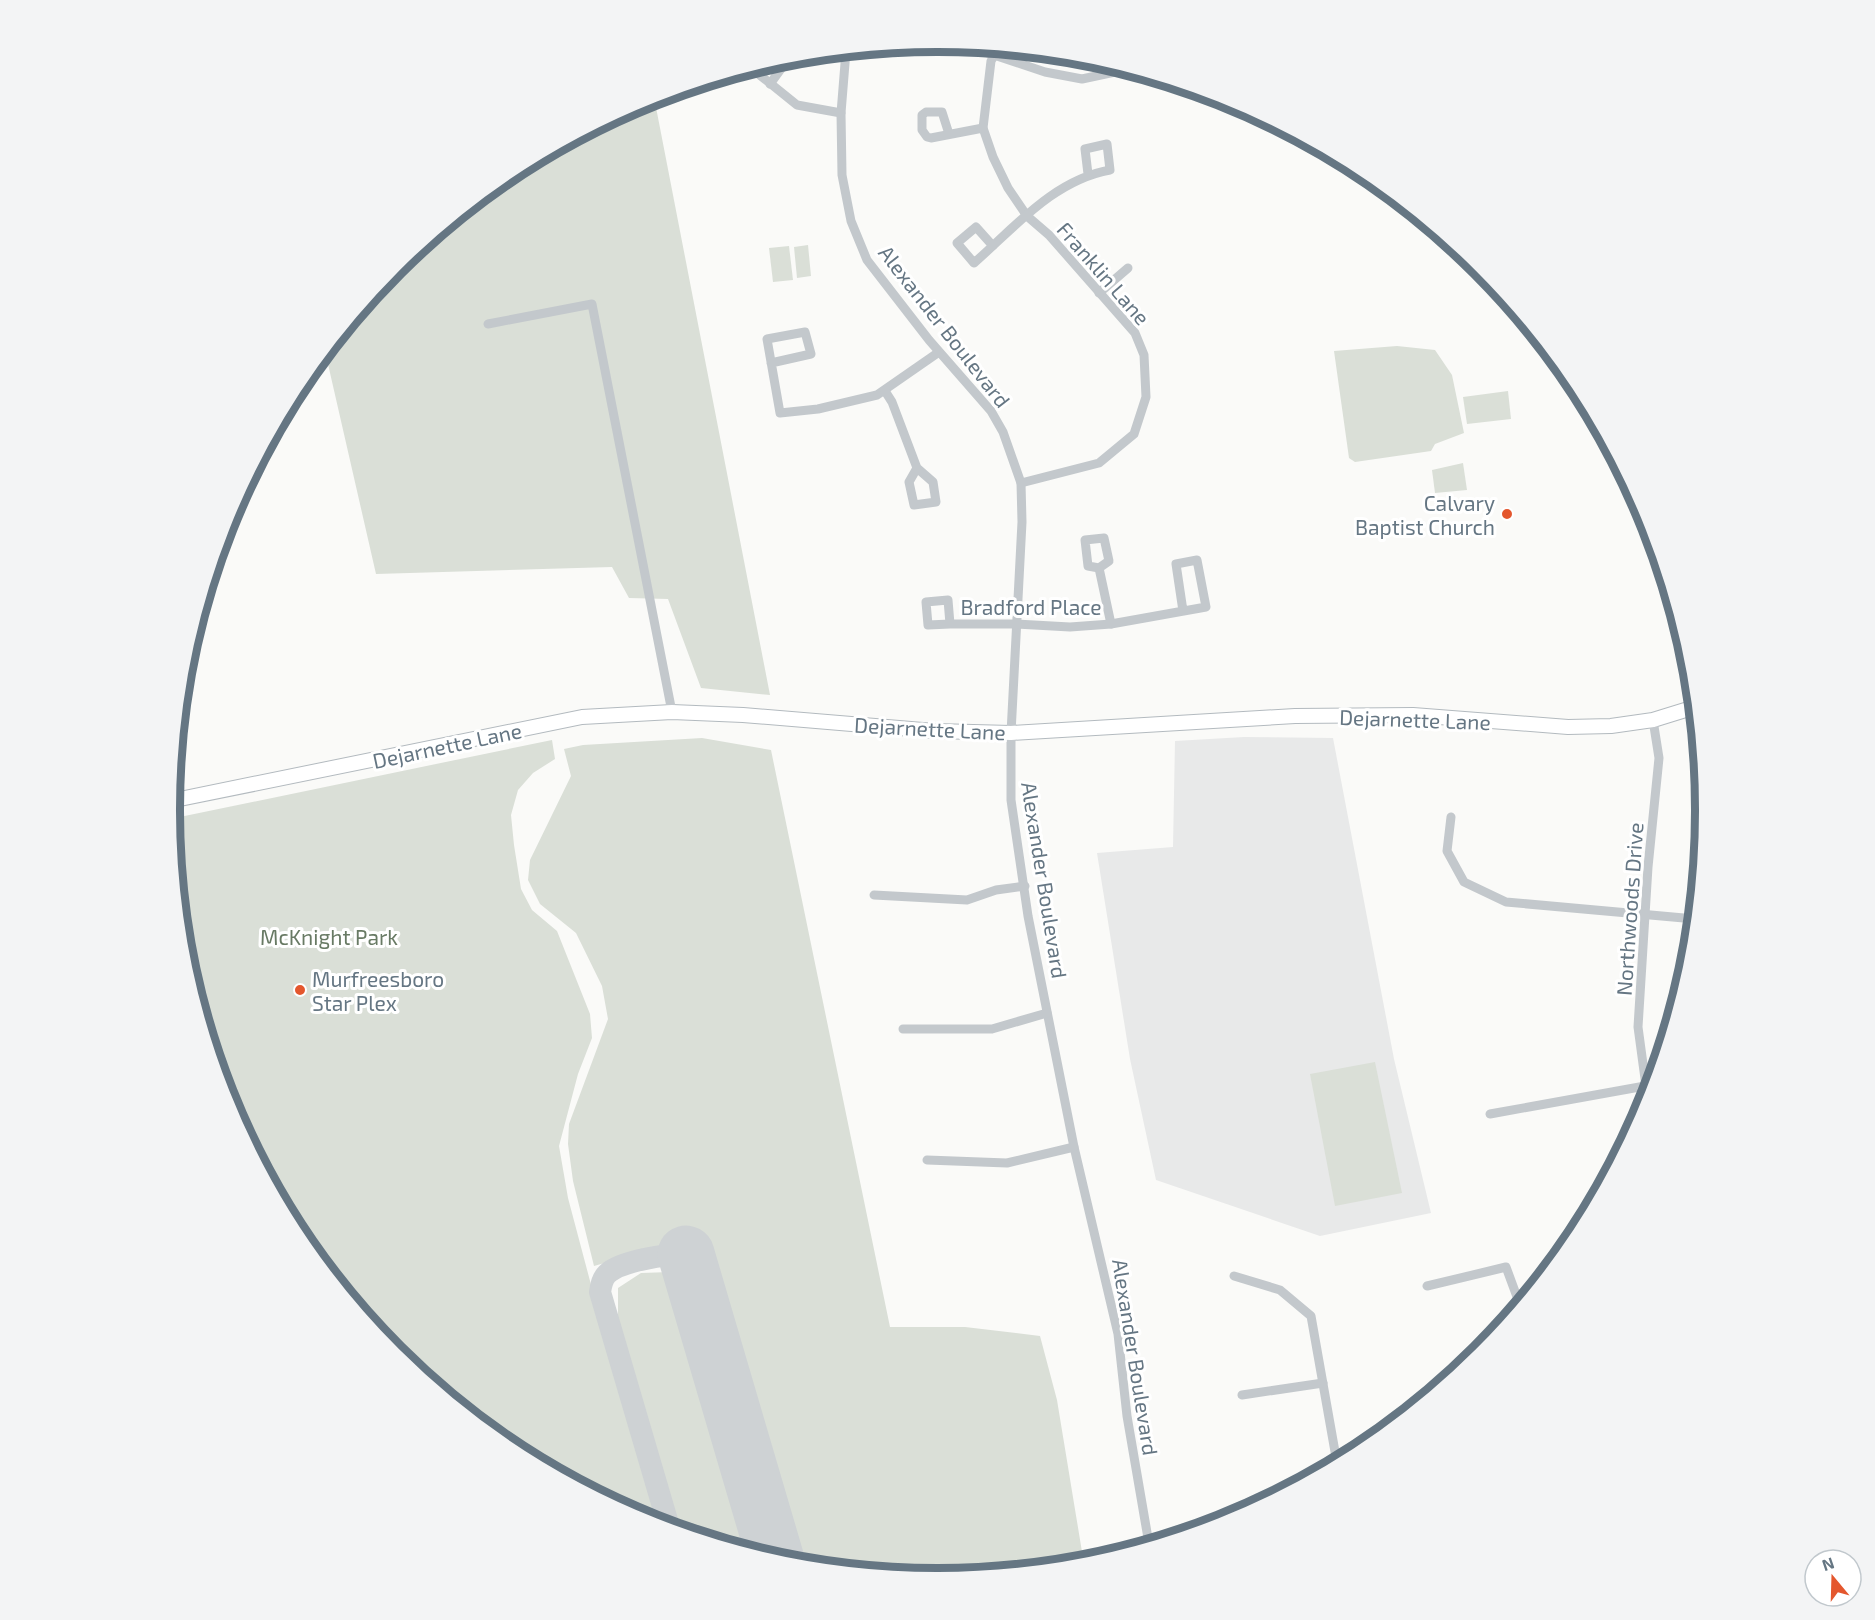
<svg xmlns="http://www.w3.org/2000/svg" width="1875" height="1620" viewBox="0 0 1875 1620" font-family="'Exo 2',sans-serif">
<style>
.built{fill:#e8e9e9}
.green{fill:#dadfd7}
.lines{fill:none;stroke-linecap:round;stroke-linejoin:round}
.taxiway{stroke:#ced2d4;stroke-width:22}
.runway{stroke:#ced2d4;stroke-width:57}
.secondary-casing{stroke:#b3babf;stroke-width:16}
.minor{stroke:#c3c8cc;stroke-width:9}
.secondary{stroke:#fff;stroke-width:14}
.poi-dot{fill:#e4572e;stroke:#fff;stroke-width:2}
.labels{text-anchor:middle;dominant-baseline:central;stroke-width:6;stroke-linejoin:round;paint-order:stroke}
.street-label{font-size:21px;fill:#657683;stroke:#fff}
.poi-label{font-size:21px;fill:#657683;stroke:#fff;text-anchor:end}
.park-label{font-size:21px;fill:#687a64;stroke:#fff}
.rim{fill:none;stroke:#657683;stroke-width:8}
</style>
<rect width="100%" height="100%" fill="#fafaf8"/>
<!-- built -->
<path class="built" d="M1244,737L1333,738L1394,1059L1431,1213L1320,1236L1156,1180L1130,1059L1097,853L1173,847L1175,741Z"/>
<!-- green -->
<g class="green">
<path d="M654,97L770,695L701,688L668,599L629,598L612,567L376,574L325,351L395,267L511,171Z"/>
<path d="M808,245L811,276L797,278L794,247Z"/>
<path d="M789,246L793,280L773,282L769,248Z"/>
<path d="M1397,346L1435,350L1452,375L1464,433L1435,444L1431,451L1355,462L1349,458L1334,351Z"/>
<path d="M1508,391L1511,419L1467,424L1463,397Z"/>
<path d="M1463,463L1467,490L1435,493L1432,470Z"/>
<path d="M702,738L771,750L890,1327H965L1040,1336L1057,1400L1084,1564L937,1578L797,1564L700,1236L594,1266L573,1181L568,1144L569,1124L608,1019L602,986L576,933L540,904L528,880L530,860L571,776L564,749L583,745Z"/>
<path d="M552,740L555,759L533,773L518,790L511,815L514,845L521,889L532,910L557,931L590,1014L592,1038L578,1074L559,1146L568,1198L607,1345L661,1525L643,1519L511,1448L394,1353L299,1236L228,1104L184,959L170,819Z"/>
<path d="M1375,1062L1402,1193L1335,1206L1310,1074Z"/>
<path d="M670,1272L754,1553L678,1530L618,1330V1288L641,1273Z"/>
</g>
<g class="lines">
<!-- taxiway -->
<path class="taxiway" d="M669,1527L600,1292C601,1286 602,1279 607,1274C620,1261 667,1254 686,1254"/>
<!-- runway -->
<path class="runway" d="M686,1254L776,1560"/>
<!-- secondary casing -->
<g class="secondary-casing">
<path id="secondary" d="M170,801L582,717L672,712L743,715L935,731L1011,733L1295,716L1413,715L1568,727L1611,726L1653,720L1695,707"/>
</g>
<!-- minor -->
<g class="minor">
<path d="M961,44L1045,72L1082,79L1129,69"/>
<path d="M999,48L991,61L983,128L993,157L1008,188L1027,216L1049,235L1135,333L1144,355L1146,397L1134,434L1099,463L1021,483"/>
<path d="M846,51L841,113L842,175L851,221L867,260L929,340L991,411L1003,432L1021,483L1022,522L1011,733V800L1028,916L1074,1147L1118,1334L1127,1416L1149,1544"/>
<path d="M751,68L797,105L841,113"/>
<path d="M770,84L783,66L784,58"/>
<path d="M949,134L942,112H926L922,115V130L927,137L931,138L983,128"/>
<path d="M993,246L976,227L957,243L974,263C1015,227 1054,180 1110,170L1107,144L1085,149L1088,174"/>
<path d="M1099,293L1128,268"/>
<path d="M488,324L592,304L672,712"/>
<path d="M771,363L811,354L805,332L767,339L780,413L818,409L877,395L939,352"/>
<path d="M885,391L892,402L917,468L933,482L936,502L914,505L909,482L917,468"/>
<path d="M1099,568L1088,566L1085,540L1104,538L1109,561L1099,568L1111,624"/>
<path d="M950,624L928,625L926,602L948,600L950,624H1016L1070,627L1111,624L1206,607L1197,560L1176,564L1183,611"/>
<path d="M1451,817L1447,851L1464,882L1506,902L1695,919"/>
<path d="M874,895L967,900L996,890L1025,886"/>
<path d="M903,1029H992L1047,1013"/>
<path d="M1648,1101L1638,1027L1648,867L1659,758L1653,720"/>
<path d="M1490,1114L1645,1086"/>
<path d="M927,1160L1007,1163L1074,1147"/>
<path d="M1234,1276L1280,1290L1311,1316L1337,1463"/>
<path d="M1427,1286L1506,1267L1520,1305"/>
<path d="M1242,1395L1323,1383"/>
</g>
<!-- secondary -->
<use href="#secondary" class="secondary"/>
</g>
<!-- markers -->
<g class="poi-dot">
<circle cx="1507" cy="514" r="6"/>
<circle cx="300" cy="990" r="6"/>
</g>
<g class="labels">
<!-- street labels -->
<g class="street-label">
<text transform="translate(1104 273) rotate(49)">Franklin Lane</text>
<text transform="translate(945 326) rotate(52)">Alexander Boulevard</text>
<text x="1031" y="606">Bradford Place</text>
<text transform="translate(1415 719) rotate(2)">Dejarnette Lane</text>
<text transform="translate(930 728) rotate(3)">Dejarnette Lane</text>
<text transform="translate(447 745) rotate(-12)">Dejarnette Lane</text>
<text transform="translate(1045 880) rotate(81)">Alexander Boulevard</text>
<text transform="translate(1629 909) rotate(-86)">Northwoods Drive</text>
<text transform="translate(1136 1357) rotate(81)">Alexander Boulevard</text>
</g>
<!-- poi labels -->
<g class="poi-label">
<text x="1495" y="502">Calvary<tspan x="1495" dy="24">Baptist Church</tspan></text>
<text x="312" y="978" text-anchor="start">Murfreesboro<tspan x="312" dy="24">Star Plex</tspan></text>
</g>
<!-- park labels -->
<g class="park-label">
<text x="329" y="936">McKnight Park</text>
</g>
</g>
<!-- crop -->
<path d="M0 0H1875V1620H0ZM937 52H938A757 757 0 0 1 1695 809V811A757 757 0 0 1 938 1568H937A757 757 0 0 1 180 811V809A757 757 0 0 1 937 52Z" fill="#f3f4f5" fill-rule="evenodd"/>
<path class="rim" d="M937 52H938A757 757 0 0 1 1695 809V811A757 757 0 0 1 938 1568H937A757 757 0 0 1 180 811V809A757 757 0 0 1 937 52Z"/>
<!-- north arrow -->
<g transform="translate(1833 1578) rotate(341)"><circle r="28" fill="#ffffff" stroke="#c1c8cd" stroke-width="1.5"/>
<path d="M0-4.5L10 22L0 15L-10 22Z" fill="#e4572e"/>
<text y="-9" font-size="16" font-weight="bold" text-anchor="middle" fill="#657683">N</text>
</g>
</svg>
